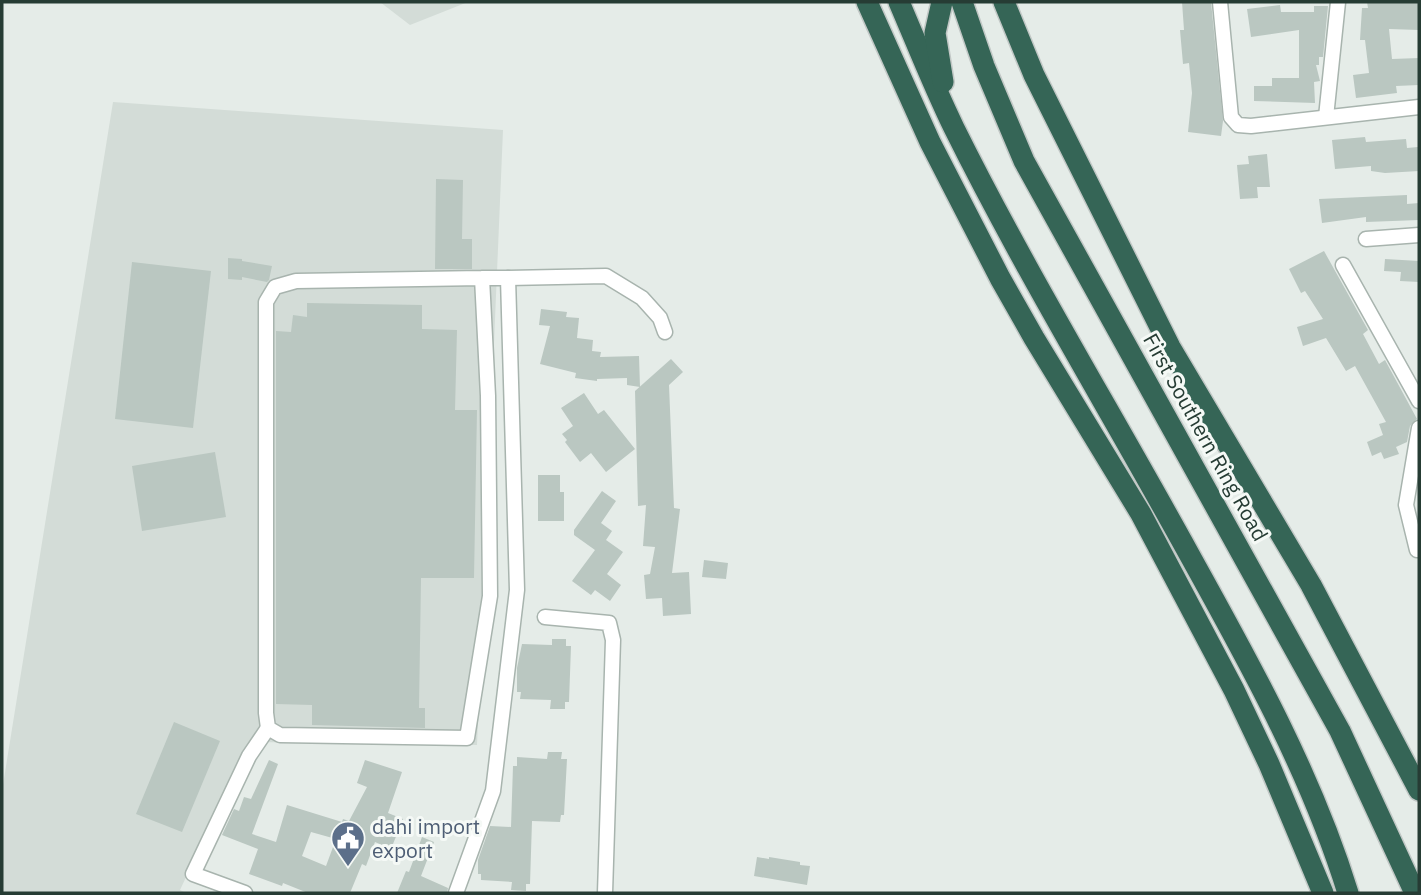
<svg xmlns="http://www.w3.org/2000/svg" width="1421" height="895" viewBox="0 0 1421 895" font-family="'IBM Plex Sans',sans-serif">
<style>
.built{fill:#d3dcd7}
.building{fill:#bac7c1;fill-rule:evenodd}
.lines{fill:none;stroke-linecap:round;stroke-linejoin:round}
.minor-casing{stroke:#a8b4ae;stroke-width:17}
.motorway-casing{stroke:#c2c8c6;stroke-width:24}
.minor{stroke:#fff;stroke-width:14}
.motorway{stroke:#356556;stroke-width:21}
.labels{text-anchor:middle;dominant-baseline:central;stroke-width:6;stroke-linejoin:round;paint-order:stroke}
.street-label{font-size:21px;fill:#263c34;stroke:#f5f9f6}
.service-label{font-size:21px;fill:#4e5e75;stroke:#f5f9f6;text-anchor:start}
</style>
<rect width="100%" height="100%" fill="#e5ece8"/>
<!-- built -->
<g class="built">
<path d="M380,2H468L410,25Z"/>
<path d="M113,102L503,130L477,745L249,742L180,890L186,893H2V791Z"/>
</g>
<!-- building -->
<g class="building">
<path d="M1182,2H1211L1223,121L1221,136L1188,132L1192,93L1189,63L1183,64L1180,30H1184Z"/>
<path d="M1367,2H1419V30L1389,29L1392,59L1419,58V85L1396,86L1397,93L1356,98L1353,75L1369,73L1365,40H1360L1362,8H1368Z"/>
<path d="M1280,5L1281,12H1314V6H1328L1323,57H1319V65H1316L1320,81L1314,82L1315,103L1254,101V86H1272V78H1299V30L1251,37L1247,9Z"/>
<path d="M1365,137L1366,142L1406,139L1407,148L1418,147L1419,171L1385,173L1371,171V166L1335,169L1332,140Z"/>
<path d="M1267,154L1270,187H1257L1258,198L1240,199L1237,165L1249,164L1248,156Z"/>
<path d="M436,179L463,180L462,239H472V269H435Z"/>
<path d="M1407,195V204L1419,203V220L1366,222V217L1322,223L1319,199Z"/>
<path d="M1324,251L1368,330L1363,334L1379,364L1385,360L1417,419L1410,426L1407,442L1396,447L1399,454L1384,459L1381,452L1372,456L1367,442L1383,435L1379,424L1386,422L1355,366L1346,371L1326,338L1303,346L1297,327L1323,319L1305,291L1301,293L1289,269Z"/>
<path d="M228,258L242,259V261L272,266L269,280L267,282L242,277V280L228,279Z"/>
<path d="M1385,259L1419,261V282L1400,281L1401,272L1384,271Z"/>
<path d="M132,262L211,271L193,428L115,419Z"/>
<path d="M307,303L422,305V329L457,330L455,410H477L474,578H421L419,708H425V728L312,725V705L276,704V331L291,332L293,315L307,317Z"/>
<path d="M541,309L567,312L566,317L579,318L577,338L593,340L592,351L601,352L600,357L639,356L640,387L627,385V378L597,379V381L575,378L576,373L540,364L550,326L539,325Z"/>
<path d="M671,359L683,372L669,385L674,508L680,509L672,573L689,572L691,614L663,616L662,598L646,599L644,575L650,574L655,547L643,546L646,505L638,506L635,391Z"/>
<path d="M584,393L598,414L604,410L635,449L606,472L591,453L580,462L565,442L567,440L562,434L573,426L561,408Z"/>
<path d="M215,452L226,517L142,531L132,466Z"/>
<path d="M538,475H560V492H564V521H538Z"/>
<path d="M602,491L616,501L601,523L612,531L606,540L623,552L607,574L621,585L610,601L595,590L591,595L572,581L595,550L574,535V530Z"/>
<path d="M704,560L728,563L726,579L702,577Z"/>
<path d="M552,639H566V646H571L569,702H565V709H550L551,700L520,699L521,692H517V668L522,644L552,645Z"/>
<path d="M174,722L220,741L182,832L136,814Z"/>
<path d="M548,752H562L561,759H567L564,815H561L560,822L532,821L530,884H526V891L511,890L512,882L481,880V874H478V860L490,826L511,827L513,766H517V757L547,759Z"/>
<path d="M269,760L278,764L252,834L276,842L287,805L342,822L343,819L349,821L367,787L357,783L365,760L402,772L388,813L403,819L391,849L375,842L366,866L362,864L350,893H308L283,883L282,886L249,874L258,849L222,835L234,809L239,811L244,797L251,799ZM311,832L336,839L326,866L302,856Z"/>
<path d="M422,837L434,842L421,876L448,888L447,893H397L406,871L409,872Z"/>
<path d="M757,857L769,859V857L800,862V865L810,866L807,885L754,876Z"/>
</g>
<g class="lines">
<!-- minor casing -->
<g class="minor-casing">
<g id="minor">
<path d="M1220,2L1231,117L1238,125L1251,126L1419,107"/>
<path d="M1326,117L1338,2"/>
<path d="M1366,239L1419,235"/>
<path d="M1343,265L1419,401"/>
<path d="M508,278L606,276L642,298L660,318L665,332"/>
<path d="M1417,550L1406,505L1419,428"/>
<path d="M545,617L609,623L613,640L605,893"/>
<path d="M245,893L193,874L249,756L268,728"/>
<path d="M456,893L493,791L517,590L508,278H482L296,281L275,287L266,302V713L268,728L280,735L467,738L490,596L488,396L482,278"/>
</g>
</g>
<!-- motorway casing -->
<g class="motorway-casing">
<g id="motorway">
<path d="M867,2L930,142L1000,278L1034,338L1141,514L1234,690L1269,764L1323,893"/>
<path d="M899,2C917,44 934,87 954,128C1026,273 1111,412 1189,554C1250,664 1311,773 1348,893"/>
<path d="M942,2L935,33L943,82"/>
<path d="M962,2L984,66L1024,161L1340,731L1415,893"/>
<path d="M1004,2L1034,75L1170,347L1311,585L1419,790"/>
</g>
</g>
<!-- minor -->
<use href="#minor" class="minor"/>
<!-- motorway -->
<use href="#motorway" class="motorway"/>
</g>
<!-- icons -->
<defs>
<g id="civic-pin" transform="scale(1.75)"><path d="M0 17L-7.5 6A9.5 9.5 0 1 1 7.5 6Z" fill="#5c6f8a" stroke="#f5f9f6"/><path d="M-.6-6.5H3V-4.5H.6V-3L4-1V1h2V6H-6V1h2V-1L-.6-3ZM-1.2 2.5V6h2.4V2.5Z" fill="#fff"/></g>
</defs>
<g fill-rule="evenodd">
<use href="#civic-pin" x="348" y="838"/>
</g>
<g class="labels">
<!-- street labels -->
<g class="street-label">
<text transform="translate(1206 437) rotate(61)">First Southern Ring Road</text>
</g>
<!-- service labels -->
<g class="service-label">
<text x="372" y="826">dahi import<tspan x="372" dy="24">export</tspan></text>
</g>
</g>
<!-- border -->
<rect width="1421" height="895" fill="none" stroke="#263c34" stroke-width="7"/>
</svg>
